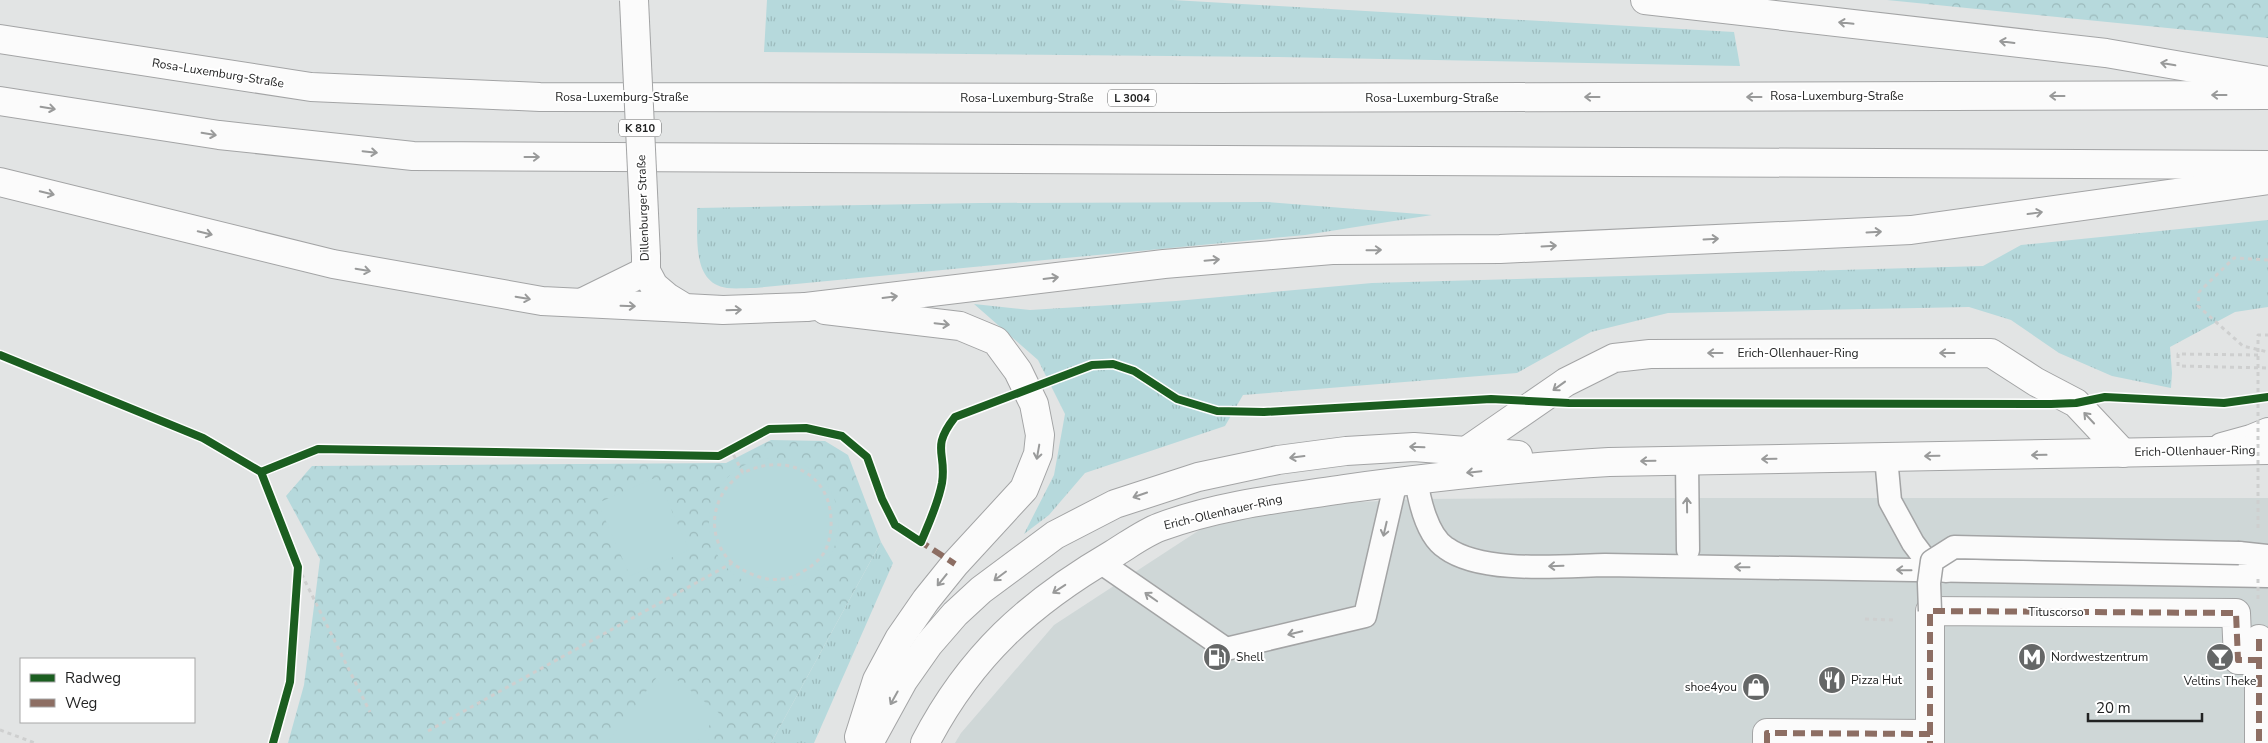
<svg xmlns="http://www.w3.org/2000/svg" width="2268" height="743" viewBox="0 0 2268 743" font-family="'Nunito Sans',sans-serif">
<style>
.built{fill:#cfd7d7}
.grass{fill:url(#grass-tufts)}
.park{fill:url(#park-crowns)}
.pitch{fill:#b6d9dc}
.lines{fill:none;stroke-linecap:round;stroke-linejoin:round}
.service-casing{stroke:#a3a4a5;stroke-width:25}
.pedestrian-casing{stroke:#a3a4a5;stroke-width:30}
.minor-casing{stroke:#a3a4a5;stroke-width:30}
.secondary-casing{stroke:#a3a4a5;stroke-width:30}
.primary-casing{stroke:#a3a4a5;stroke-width:30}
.trunk-casing{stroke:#a3a4a5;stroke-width:30}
.path{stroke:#cecfcf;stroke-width:3;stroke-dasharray:4 4;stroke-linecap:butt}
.service{stroke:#fbfbfb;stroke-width:22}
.pedestrian{stroke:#fbfbfb;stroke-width:28}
.minor{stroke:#fbfbfb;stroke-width:28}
.secondary{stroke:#fbfbfb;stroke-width:28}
.primary{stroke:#fbfbfb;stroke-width:28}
.trunk{stroke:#fbfbfb;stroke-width:28}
.service-bridge-casing{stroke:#a3a4a5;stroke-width:25;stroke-linecap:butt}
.primary-bridge-casing{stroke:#a3a4a5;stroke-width:30;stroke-linecap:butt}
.path-bridge{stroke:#cecfcf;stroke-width:3;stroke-dasharray:4 4;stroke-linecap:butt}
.service-bridge{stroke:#fbfbfb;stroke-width:22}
.primary-bridge{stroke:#fbfbfb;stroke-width:28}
.quiet{stroke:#8d6e63;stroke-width:6;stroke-dasharray:12 6;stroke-linecap:butt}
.cycleway-casing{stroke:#fff;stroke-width:11}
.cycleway{stroke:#1b5e20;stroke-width:8}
.oneway{stroke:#999a9a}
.labels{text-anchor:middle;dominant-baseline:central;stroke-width:4;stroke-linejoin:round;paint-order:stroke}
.shield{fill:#fff;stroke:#646565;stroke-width:1}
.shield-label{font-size:11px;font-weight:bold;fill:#222323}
.street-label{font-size:12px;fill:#222323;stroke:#fff}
.poi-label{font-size:12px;fill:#222323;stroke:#fff;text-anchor:start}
</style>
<defs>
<pattern id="grass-tufts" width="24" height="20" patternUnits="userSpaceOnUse" patternTransform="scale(1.25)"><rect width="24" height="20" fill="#b6d9dc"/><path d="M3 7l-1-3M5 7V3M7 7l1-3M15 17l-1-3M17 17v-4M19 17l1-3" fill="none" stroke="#9cbabc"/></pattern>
<pattern id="park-crowns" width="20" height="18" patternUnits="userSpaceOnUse" patternTransform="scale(1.25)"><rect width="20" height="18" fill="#b6d9dc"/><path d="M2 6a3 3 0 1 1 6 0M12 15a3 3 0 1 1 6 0" fill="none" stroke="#9cbabc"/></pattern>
</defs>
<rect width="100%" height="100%" fill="#e2e4e4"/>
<!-- built -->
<path class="built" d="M1556,498H2268V743H955L961,733L1054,625L1201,529L1304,505L1419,499Z"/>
<!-- grass -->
<g class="grass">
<path d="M767,0H1173L1734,32L1740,66L1278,57L764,52Z"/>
<path d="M1268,202L1432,215L1305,235L755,288C746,288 736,289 727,288C691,283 698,236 697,208L980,203Z"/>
<path d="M2268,220V307L2235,312L2170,347L2172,373L2171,388L2112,376L2059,353L2011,320L1969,307L1668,313L1591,332L1517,373L1243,395L1225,426L1085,473L1049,515L1024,534L1054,475L1065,414L1038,360L974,304L1030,310L1176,301L1372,283L1983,266L2021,245Z"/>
<path d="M881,542L893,563L814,743H771Z"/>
</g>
<!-- park -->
<g class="park">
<path d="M1887,0H2268V38Z"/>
<path d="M771,440L825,441L848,455L881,542L771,743H288L304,685L320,559L286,496L312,466L726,463Z"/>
</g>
<!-- pitch -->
<g class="pitch">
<circle cx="774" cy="523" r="65"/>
<path d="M657,477L689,550L630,576L598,503Z"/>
<path d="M663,669L719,713L696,743H607Z"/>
</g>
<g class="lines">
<!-- service casing -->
<g class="service-casing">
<g id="service">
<path d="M1886,457L1890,501L1913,543L1925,559L1946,571"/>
<path d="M1687,460L1688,550"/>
<path d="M1416,479C1419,499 1427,536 1446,548C1482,574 1561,566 1605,565L2268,576"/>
<path d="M2239,553L2268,556"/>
<path d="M1100,562L1226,649L1365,616L1396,481"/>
</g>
</g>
<!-- pedestrian casing -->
<g class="pedestrian-casing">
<g id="pedestrian">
<path d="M2259,639V743"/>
<path d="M1930,734V611L2236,613L2238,660H2259"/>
<path d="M1767,743V733L1930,734V743"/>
</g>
</g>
<!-- minor casing -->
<g class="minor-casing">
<g id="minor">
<path d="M2222,447L2251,439L2268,432"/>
<path d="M1466,451L1566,382L1614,358L1650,354L1991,353L2036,382L2076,403L2123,453"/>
</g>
</g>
<!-- secondary casing -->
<g class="secondary-casing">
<g id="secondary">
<path d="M825,310L960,326L996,341L1018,371L1034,404L1040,435L1038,454L1024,489L955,564L926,600L899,639L877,680L859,737"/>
<path d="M869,743L903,681L929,644L955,614L981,590L1055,535L1115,504L1198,477L1278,460L1346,451L1414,447L1518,455"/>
<path d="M925,743C970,656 1029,603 1113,554C1128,545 1144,533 1160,527C1219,505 1283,498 1344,489C1433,477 1521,467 1609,462L2268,450"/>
</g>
</g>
<!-- primary casing -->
<g class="primary-casing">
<path id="primary" d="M646,256V271L654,286L667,297L685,308L723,310L806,307"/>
</g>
<!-- trunk casing -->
<g class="trunk-casing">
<g id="trunk">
<path d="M1645,0L2106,53L2268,81"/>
<path d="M0,39L311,87L540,97L1219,98L2268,95"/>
<path d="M0,101L219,135L413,156L2268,165"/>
<path d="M0,182L333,264L542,301L685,308"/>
<path d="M583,302L646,271"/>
<path d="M806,307L1164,264L1332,250L1500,249L1911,230L2268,180"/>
</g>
</g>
<!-- path -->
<g class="path">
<path d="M2268,260L2234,258L2199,292L2198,306L2243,346L2268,352"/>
<path d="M2258,355L2178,354V366L2268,368"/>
<path d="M732,563C704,536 711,493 743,473"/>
<path d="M298,567L370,712"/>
<path d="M1865,619L1896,620"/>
<path d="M0,730L35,743"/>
<path d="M428,731L732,563C752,577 775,586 799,574C806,570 815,564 820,558C828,550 830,537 831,527C834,474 787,451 743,473L731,450"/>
</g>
<!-- service -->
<use href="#service" class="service"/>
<!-- pedestrian -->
<use href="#pedestrian" class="pedestrian"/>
<!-- minor -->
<use href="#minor" class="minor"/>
<!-- secondary -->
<use href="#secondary" class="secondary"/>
<!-- primary -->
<use href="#primary" class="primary"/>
<!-- trunk -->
<use href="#trunk" class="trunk"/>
<!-- service-bridge casing -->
<g class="service-bridge-casing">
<path id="service-bridge" d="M1930,611L1929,583L1932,561L1954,547L2239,553"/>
</g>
<!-- primary-bridge casing -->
<g class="primary-bridge-casing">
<path id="primary-bridge" d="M634,0L646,256"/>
</g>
<!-- path-bridge -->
<g class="path-bridge">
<path d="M2258,528V335H2268"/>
<path d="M2258,599V577"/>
</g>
<!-- service-bridge -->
<use href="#service-bridge" class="service-bridge"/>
<!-- primary-bridge -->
<use href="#primary-bridge" class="primary-bridge"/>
<!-- quiet -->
<g class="quiet">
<path d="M918,540L955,564"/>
<path d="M2259,639V743"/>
<path d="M1930,734V611L2236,613L2238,660H2259"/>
<path d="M1767,743V733L1930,734V743"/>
</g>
<!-- cycleway casing -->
<g class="cycleway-casing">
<g id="cycleway">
<path d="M0,355L203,438L261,472L298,567L290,682L273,743"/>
<path d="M261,472L318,449L719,456L769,429L806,428L842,436L867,457L882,499L895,525L921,542C929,523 938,504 942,483C947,452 930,449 955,417L1092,365L1113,364L1134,371L1177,399L1217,411L1264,412L1491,399L1569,403L2051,404L2076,403L2105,397L2224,403L2268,397"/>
</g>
</g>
<!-- cycleway -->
<use href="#cycleway" class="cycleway"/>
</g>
<!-- one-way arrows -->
<defs><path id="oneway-shaft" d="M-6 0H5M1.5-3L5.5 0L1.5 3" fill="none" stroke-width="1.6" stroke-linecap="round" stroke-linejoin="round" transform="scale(1.25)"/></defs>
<g class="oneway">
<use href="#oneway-shaft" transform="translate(1846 23) rotate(-174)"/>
<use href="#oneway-shaft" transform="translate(2007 42) rotate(-173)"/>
<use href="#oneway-shaft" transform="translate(2168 64) rotate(-170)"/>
<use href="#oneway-shaft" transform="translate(2219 95) rotate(180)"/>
<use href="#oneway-shaft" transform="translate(2057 96) rotate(180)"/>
<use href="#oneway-shaft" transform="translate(1592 97) rotate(180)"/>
<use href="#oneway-shaft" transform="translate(1754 97) rotate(180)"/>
<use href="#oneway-shaft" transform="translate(48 108) rotate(9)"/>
<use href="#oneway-shaft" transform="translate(209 134) rotate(9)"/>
<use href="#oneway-shaft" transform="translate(370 152) rotate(6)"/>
<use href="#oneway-shaft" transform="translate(532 157)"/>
<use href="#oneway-shaft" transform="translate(47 193) rotate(14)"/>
<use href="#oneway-shaft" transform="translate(2035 213) rotate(-8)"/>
<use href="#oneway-shaft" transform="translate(1874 232) rotate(-3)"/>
<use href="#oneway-shaft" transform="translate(205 233) rotate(14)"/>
<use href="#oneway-shaft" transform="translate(1711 239) rotate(-3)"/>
<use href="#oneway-shaft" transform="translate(1549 246) rotate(-3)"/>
<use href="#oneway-shaft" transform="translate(1374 250) rotate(-1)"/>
<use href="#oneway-shaft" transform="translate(1212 260) rotate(-5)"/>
<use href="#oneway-shaft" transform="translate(363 270) rotate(10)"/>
<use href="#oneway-shaft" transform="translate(1051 278) rotate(-7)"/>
<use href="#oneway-shaft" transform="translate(890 297) rotate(-7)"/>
<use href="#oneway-shaft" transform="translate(523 298) rotate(10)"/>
<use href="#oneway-shaft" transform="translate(628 306) rotate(2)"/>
<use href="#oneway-shaft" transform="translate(734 310) rotate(-2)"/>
<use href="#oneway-shaft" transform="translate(942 324) rotate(6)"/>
<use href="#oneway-shaft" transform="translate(1715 353) rotate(180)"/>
<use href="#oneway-shaft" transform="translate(1947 353) rotate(180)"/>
<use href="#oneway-shaft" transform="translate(1559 386) rotate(144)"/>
<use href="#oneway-shaft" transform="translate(2089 418) rotate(-133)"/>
<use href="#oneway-shaft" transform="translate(1417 447) rotate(-178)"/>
<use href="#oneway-shaft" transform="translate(1038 452) rotate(100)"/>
<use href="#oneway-shaft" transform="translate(2039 455) rotate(179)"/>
<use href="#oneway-shaft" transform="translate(1932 456) rotate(179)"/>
<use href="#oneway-shaft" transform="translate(1297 457) rotate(173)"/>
<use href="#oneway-shaft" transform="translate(1769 459) rotate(179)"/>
<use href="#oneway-shaft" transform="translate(1648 461) rotate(179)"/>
<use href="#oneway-shaft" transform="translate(1474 472) rotate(174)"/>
<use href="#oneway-shaft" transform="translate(1140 495) rotate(161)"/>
<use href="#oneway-shaft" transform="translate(1687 505) rotate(-91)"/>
<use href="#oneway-shaft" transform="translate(1385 529) rotate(103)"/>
<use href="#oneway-shaft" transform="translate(1556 566) rotate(178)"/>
<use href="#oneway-shaft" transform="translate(1742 567) rotate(-179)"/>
<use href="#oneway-shaft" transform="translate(1904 570) rotate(-179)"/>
<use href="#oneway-shaft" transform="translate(1000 576) rotate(143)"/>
<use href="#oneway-shaft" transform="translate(942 580) rotate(129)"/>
<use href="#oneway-shaft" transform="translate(1059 589) rotate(147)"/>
<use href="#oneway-shaft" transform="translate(1151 597) rotate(-145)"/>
<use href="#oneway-shaft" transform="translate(1295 633) rotate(167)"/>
<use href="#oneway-shaft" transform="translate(894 698) rotate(119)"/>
</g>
<!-- icons -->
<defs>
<g id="fuel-disc" transform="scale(1.4375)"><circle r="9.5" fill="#656767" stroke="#fff"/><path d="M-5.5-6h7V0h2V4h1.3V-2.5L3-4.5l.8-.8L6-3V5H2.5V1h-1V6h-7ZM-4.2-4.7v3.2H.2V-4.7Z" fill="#fff"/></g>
<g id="metro-disc" transform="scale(1.4375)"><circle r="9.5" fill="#656767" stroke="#fff"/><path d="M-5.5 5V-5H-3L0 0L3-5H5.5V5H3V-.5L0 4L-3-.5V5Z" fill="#fff"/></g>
<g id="bar-disc" transform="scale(1.4375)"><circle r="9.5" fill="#656767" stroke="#fff"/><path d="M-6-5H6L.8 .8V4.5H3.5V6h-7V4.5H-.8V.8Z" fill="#fff"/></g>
<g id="restaurant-disc" transform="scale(1.4375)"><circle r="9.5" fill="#656767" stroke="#fff"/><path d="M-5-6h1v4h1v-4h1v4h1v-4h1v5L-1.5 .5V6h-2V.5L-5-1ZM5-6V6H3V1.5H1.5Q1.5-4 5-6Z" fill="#fff"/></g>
<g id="shop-disc" transform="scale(1.4375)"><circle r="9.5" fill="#656767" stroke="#fff"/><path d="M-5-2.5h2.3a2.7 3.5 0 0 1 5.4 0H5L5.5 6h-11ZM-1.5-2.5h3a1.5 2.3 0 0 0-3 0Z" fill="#fff"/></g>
</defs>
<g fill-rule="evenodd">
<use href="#fuel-disc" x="1217" y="657"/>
<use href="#metro-disc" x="2032" y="657"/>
<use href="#bar-disc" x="2220" y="657"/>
<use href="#restaurant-disc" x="1832" y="680"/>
<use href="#shop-disc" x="1756" y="687"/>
</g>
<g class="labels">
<!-- shield labels -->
<g class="shield">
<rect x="1108" y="89.5" width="48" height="17" rx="4"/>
<rect x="619" y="119.5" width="42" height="17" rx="4"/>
</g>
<g class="shield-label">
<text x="1132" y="98">L 3004</text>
<text x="640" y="128">K 810</text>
</g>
<!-- street labels -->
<g class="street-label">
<text transform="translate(218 73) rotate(9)">Rosa-Luxemburg-Straße</text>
<text x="1837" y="96">Rosa-Luxemburg-Straße</text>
<text x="622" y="97">Rosa-Luxemburg-Straße</text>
<text x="1027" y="98">Rosa-Luxemburg-Straße</text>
<text x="1432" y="98">Rosa-Luxemburg-Straße</text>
<text transform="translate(643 208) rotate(-92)">Dillenburger Straße</text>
<text x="1798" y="353">Erich-Ollenhauer-Ring</text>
<text transform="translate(2195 451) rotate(-1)">Erich-Ollenhauer-Ring</text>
<text transform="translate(1223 512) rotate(-13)">Erich-Ollenhauer-Ring</text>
<text x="2056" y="612">Tituscorso</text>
</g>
<!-- poi labels -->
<g class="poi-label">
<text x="1236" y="657">Shell</text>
<text x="2051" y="657">Nordwestzentrum</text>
<text x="1851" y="680">Pizza Hut</text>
<text x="2220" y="681" text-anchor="middle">Veltins Theke</text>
<text x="1737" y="687" text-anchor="end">shoe4you</text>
</g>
</g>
<!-- legend -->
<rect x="20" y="658" width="175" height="65" fill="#ffffff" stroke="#a7a7a7"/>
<rect x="30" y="674" width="25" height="8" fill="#1b5e20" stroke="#a7a7a7"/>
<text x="65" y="683" font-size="15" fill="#222323">Radweg</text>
<rect x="30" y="699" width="25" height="8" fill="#8d6e63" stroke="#a7a7a7"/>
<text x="65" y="708" font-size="15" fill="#222323">Weg</text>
<!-- scale -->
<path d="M2088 713v8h114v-8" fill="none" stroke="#222323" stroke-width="2.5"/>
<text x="2096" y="713" font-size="15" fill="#222323" stroke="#ffffff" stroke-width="4" paint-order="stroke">20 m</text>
</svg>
